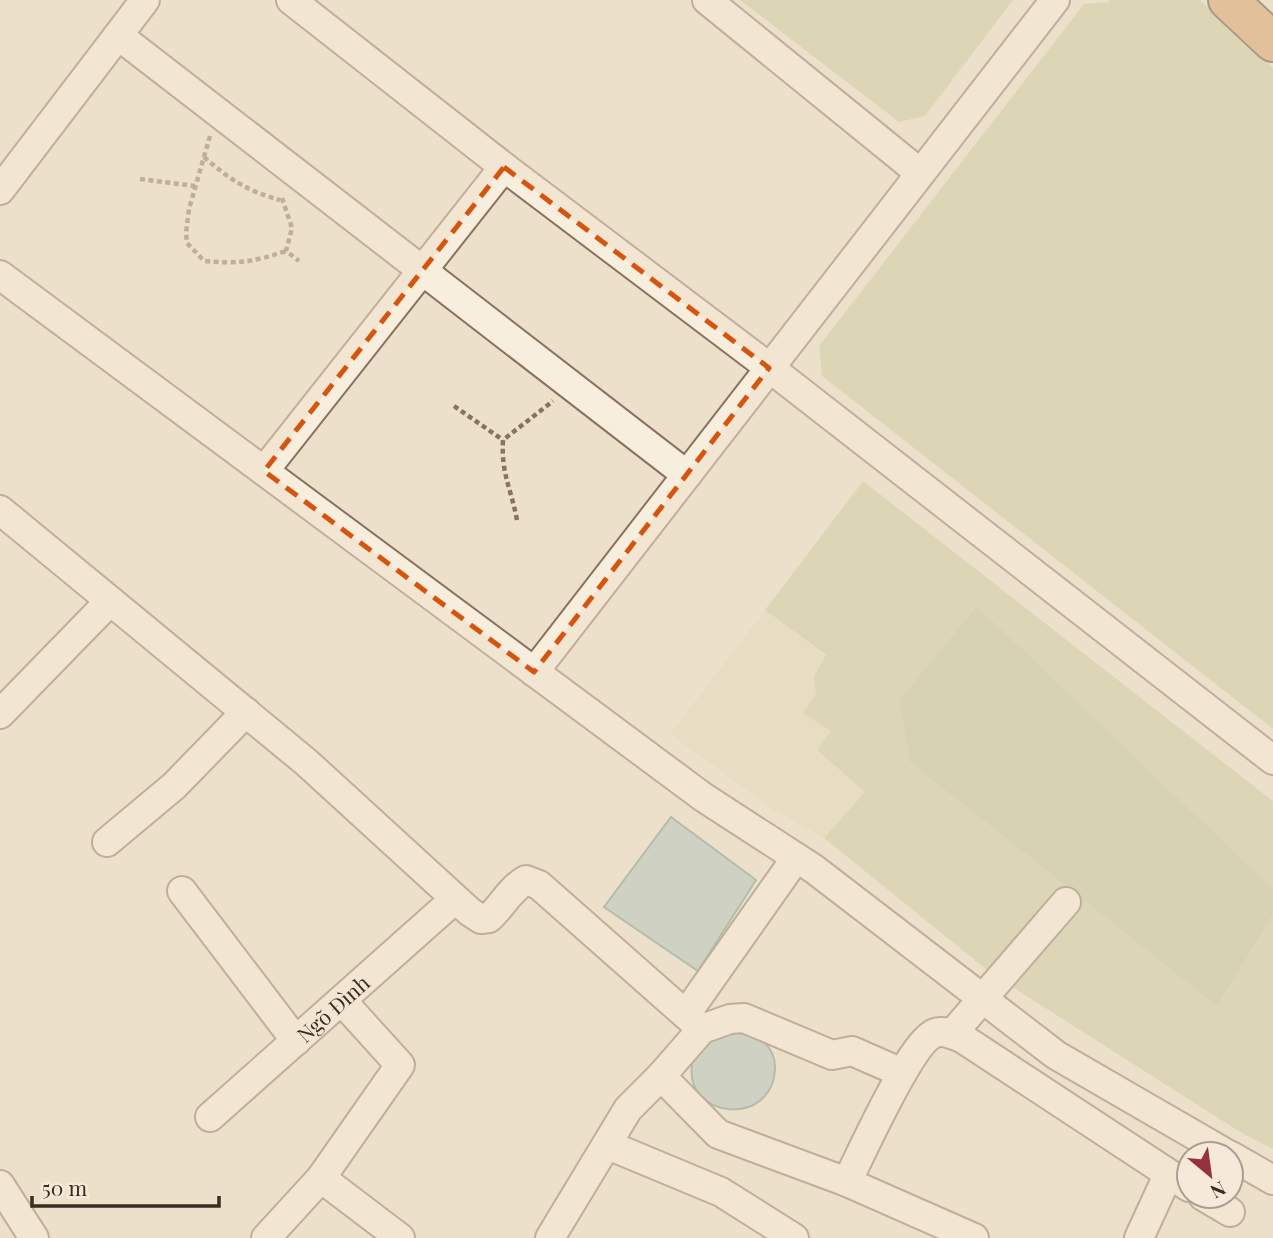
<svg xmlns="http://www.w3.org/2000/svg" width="1273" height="1238" viewBox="0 0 1273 1238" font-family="'Playfair Display',serif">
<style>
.farmland{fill:#e2d8b8}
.green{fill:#cacb9e}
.cemetery{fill:#bfc19c}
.water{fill:#aac2b9;stroke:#719086;stroke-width:2}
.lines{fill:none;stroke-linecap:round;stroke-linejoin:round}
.minor-casing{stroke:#89725f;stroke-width:32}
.highway-casing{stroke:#574133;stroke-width:42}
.path{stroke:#89725f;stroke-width:4.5;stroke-dasharray:5 3.5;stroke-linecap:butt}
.minor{stroke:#f8eedd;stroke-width:28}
.highway{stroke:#d69961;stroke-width:38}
.marked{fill:none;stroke:#d7540e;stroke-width:5;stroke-dasharray:14 9;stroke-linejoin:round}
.labels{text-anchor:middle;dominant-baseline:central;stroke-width:5;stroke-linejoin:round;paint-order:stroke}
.street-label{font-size:21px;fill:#3a2c22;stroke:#f5ead9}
</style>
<rect width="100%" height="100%" fill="#ede0ca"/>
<!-- farmland -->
<path class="farmland" d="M765,610L826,656L814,676L816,694L831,731L817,750L866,792L824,838L774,810L670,734Z"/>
<!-- green -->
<g class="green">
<path d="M740,0H1013L925,116L899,122Z"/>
<path d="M1108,0H1200L1273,68V729L822,376L819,346L1084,4L1110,2Z"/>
<path d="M863,481L1273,801V1149L1240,1132L992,974L824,838L865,792L817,750L831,731L803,713L816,694L814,676L826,655L765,610Z"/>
</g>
<!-- cemetery -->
<path class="cemetery" d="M977,606L1273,889V914L1217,1006L910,762L899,700Z"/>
<!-- water -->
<g class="water">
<path d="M671,817L756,880L698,971L604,907Z"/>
<path d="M739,1027C757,1036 776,1045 775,1069C772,1128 684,1119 692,1064C693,1056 696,1045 704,1041C714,1035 728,1031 739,1027Z"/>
</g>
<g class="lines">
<!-- minor casing -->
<g class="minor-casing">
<g id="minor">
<path d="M291,0L504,167L766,365L1273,760"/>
<path d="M707,0L920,173"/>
<path d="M119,36L687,475"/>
<path d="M0,190L145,0"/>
<path d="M0,275L703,797L814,869L1056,1055L1227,1154"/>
<path d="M264,471L504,167"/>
<path d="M0,510L306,762L470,912L481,919L489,918C502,906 510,889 526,880L539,885L702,1029"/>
<path d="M534,672L1055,0"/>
<path d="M0,714L110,601"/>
<path d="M107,842L174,786L246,712"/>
<path d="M182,891L296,1041"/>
<path d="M686,1014L796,858"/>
<path d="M952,1034L1066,902"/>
<path d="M661,1076L718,1134L847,1182L974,1238"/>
<path id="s1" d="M210,1117L455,899"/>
<path d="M608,1145L721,1192L794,1238"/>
<path d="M1231,1156L1273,1180"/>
<path d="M321,1178L400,1238"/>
<path d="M847,1182C860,1156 911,1042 935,1033C943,1030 954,1035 962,1038L1189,1187"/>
<path d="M0,1185L34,1238"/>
<path d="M1203,1196L1230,1212"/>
<path d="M266,1238L321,1178L400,1065L342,1001"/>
<path d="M550,1238L628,1109L661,1076L702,1029L730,1019L744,1018L832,1055L852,1051L902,1073"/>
<path d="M1139,1238L1168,1175"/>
</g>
</g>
<!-- highway casing -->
<g class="highway-casing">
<path id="highway" d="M1228,0L1273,42"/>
</g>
<!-- path -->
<g class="path">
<path d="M210,136L189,209L186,233L187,243L204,261C238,264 253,262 286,251"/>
<path d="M204,157C229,179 247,191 280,200"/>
<path d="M140,179L195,186"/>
<path d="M282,198L292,228L286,251L299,261"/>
<path d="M454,406L503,440"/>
<path d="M517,520C511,488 501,474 503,440L553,401"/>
</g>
<!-- minor -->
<use href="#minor" class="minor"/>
<!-- highway -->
<use href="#highway" class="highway"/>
</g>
<!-- marked area -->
<path d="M0 0H1273V1238H0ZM504,167L769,368L534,672L264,471Z" fill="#ede0ca" fill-opacity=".55" fill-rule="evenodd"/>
<path class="marked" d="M504,167L769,368L534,672L264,471Z"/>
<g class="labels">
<!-- street labels -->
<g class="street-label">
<text stroke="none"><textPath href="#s1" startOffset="164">Ngõ Đình</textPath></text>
</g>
</g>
<!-- north arrow -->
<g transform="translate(1210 1175) rotate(151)"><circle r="33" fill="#f5ead9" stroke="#aa9e90" stroke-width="2"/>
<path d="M0-5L12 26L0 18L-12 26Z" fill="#95323b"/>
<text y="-10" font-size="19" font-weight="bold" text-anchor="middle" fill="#3a2c22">N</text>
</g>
<!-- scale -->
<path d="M32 1196v10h187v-10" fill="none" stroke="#3a2c22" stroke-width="3.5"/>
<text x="42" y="1196" font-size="21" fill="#3a2c22" stroke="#f5ead9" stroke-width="5" paint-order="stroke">50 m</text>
</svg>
